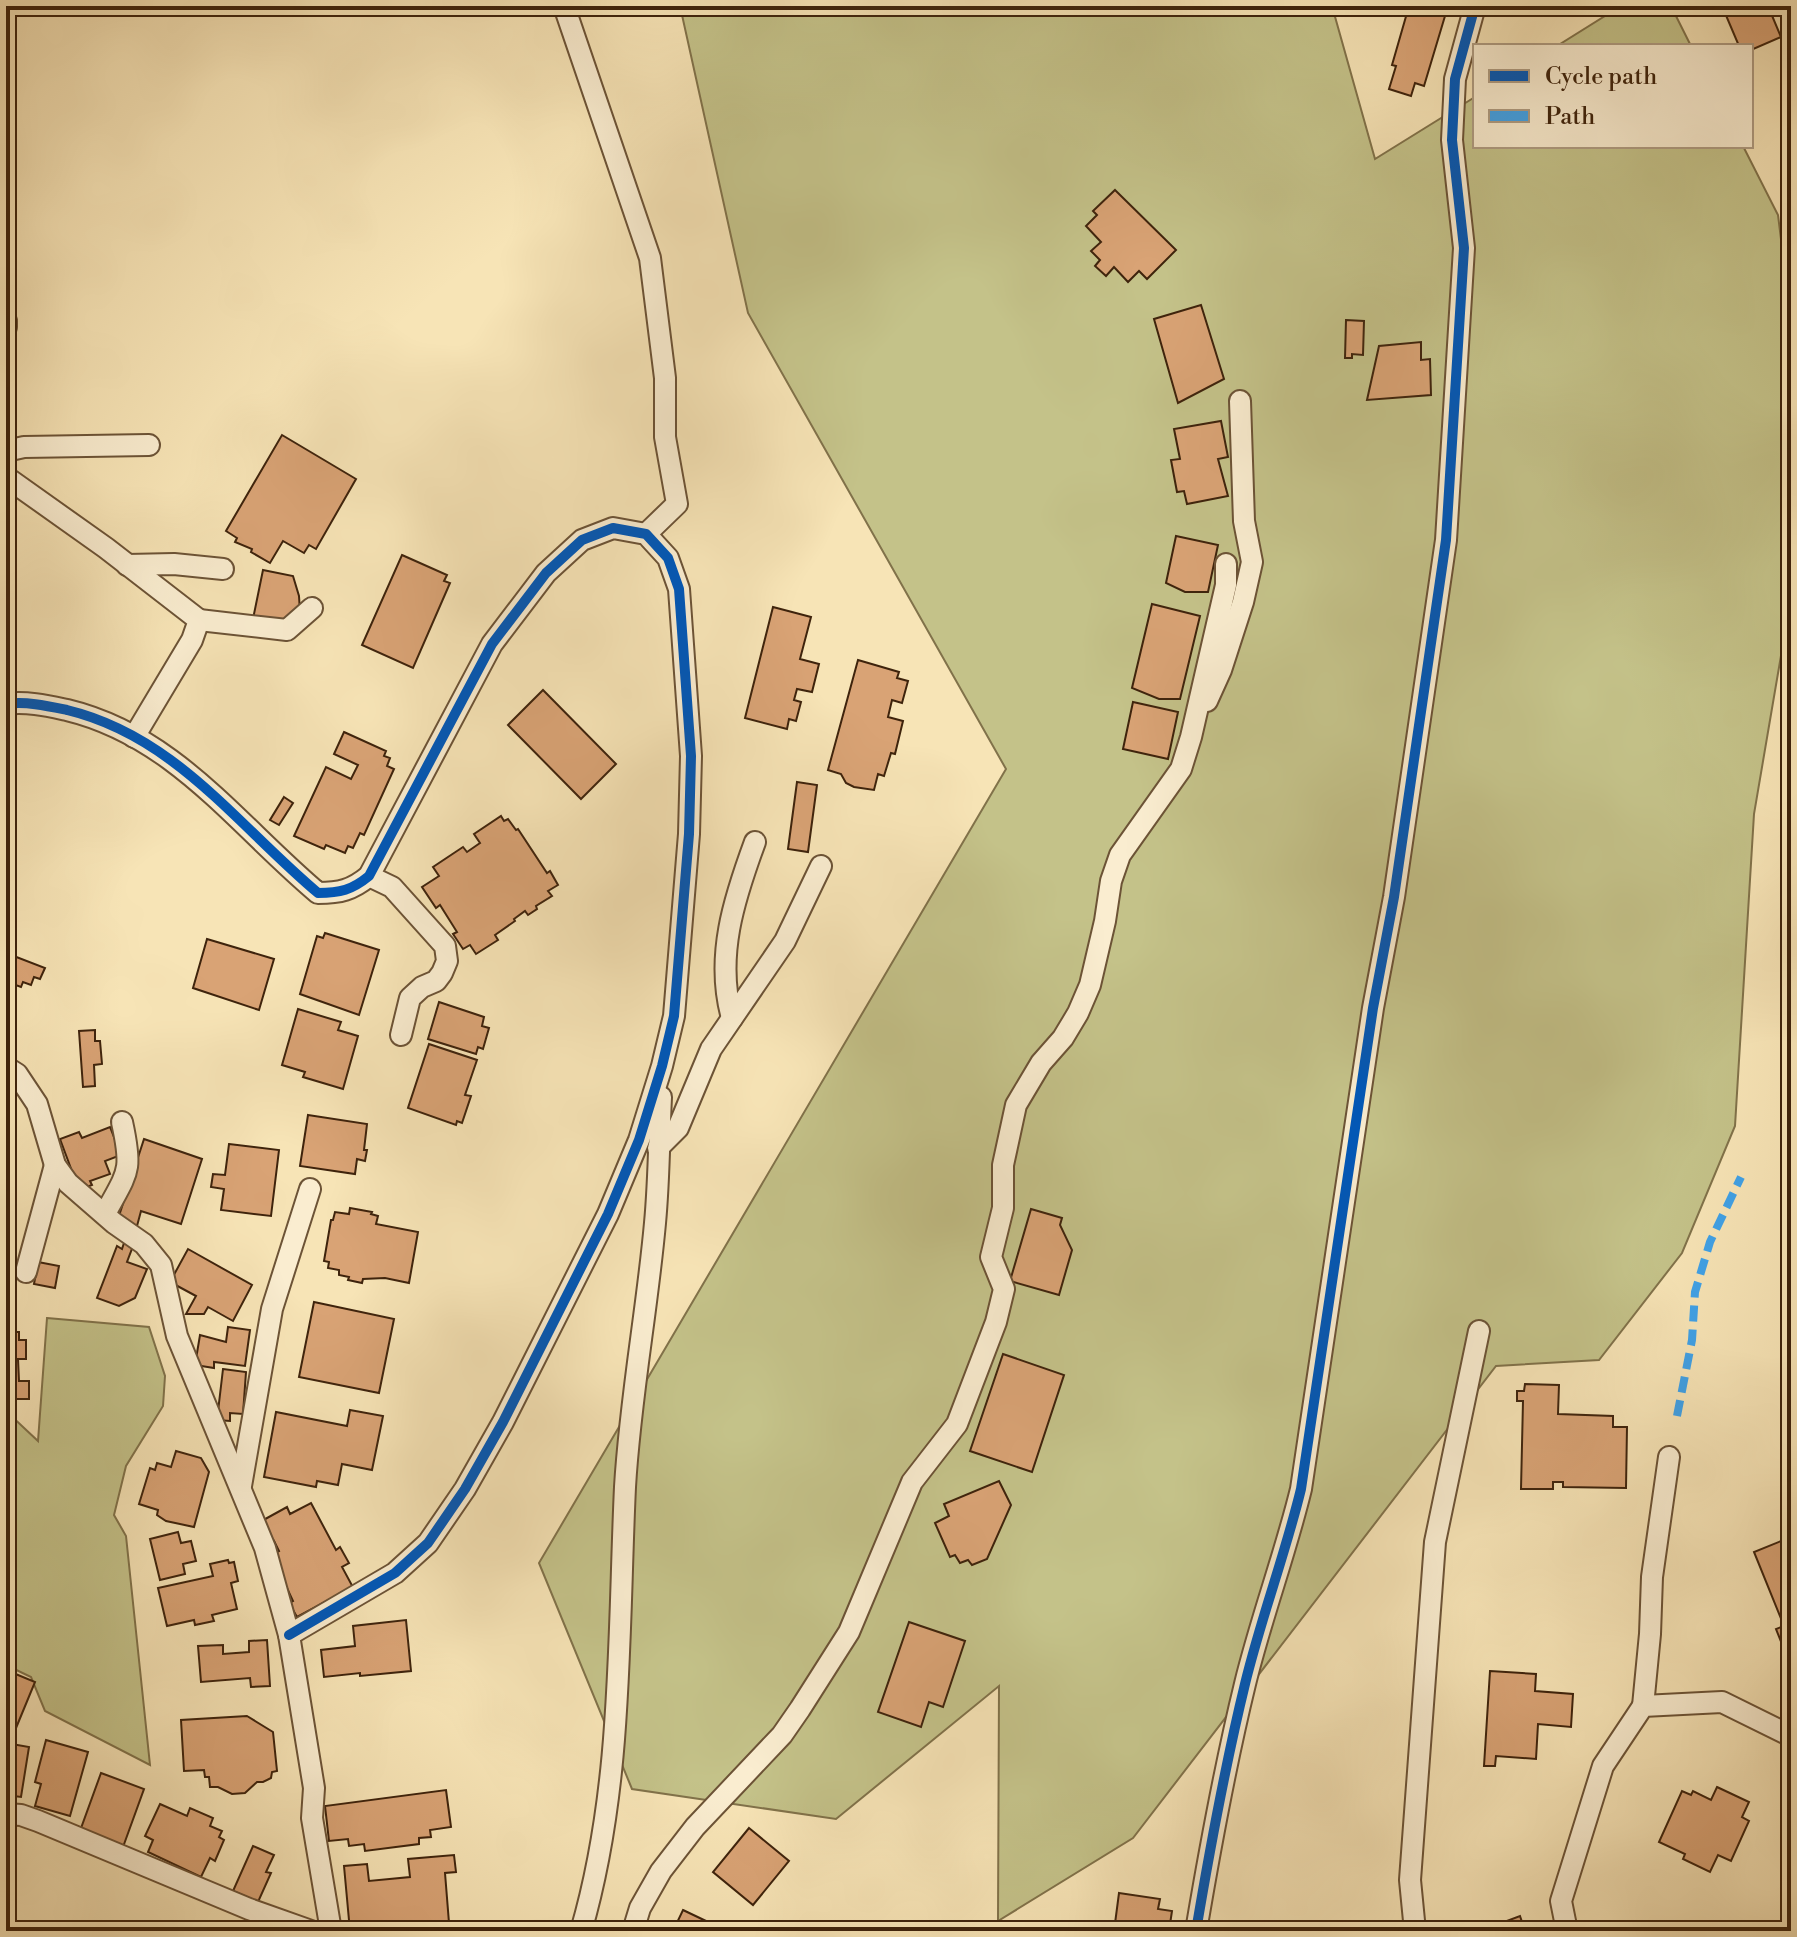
<svg xmlns="http://www.w3.org/2000/svg" width="1797" height="1937" viewBox="0 0 1797 1937" font-family="'Libre Bodoni',serif">
<style>
.green{fill:#c4c289;stroke:#81724a;stroke-width:2}
.building{fill:#d9a375;stroke:#3e230c;stroke-width:2}
.lines{fill:none;stroke-linecap:round;stroke-linejoin:round}
.street-casing{stroke:#6c5336;stroke-width:24}
.street{stroke:#faedd0;stroke-width:20}
.quiet{stroke:#3fa2e9;stroke-width:8;stroke-dasharray:16 8;stroke-linecap:butt}
.cycleway-casing{stroke:#faedd0;stroke-width:15}
.cycleway{stroke:#0057b8;stroke-width:10}
</style>
<rect width="100%" height="100%" fill="#f7e4b6"/>
<filter id="stains"><feTurbulence type="fractalNoise" baseFrequency=".0025" numOctaves="4"/><feColorMatrix values="0 0 0 0 .2 0 0 0 0 .09 0 0 0 0 .02 0 0 0 .5 -.17"/></filter>
<radialGradient id="worn" r=".72"><stop offset=".6" stop-color="#630" stop-opacity="0"/><stop offset="1" stop-color="#630" stop-opacity=".3"/></radialGradient>
<!-- green -->
<g class="green">
<path d="M680,6H1332L1375,159L1475,97V146H1743L1778,215L1791,320V597L1754,814L1735,1126L1682,1253L1599,1360L1496,1366L1133,1838L998,1921L999,1686L836,1819L632,1789L539,1563L1006,769L748,313Z"/>
<path d="M1621,6H1671L1691,46H1557Z"/>
<path d="M47,1318L149,1327L165,1376L163,1406L126,1466L114,1515L126,1536L150,1765L45,1711L31,1677L6,1665V1411L38,1441Z"/>
</g>
<!-- building -->
<g class="building">
<path d="M1409,6H1448L1424,86L1415,83L1411,96L1389,89L1396,66L1392,65Z"/>
<path d="M1722,6H1768L1781,37L1751,50V46H1739Z"/>
<path d="M1115,190L1176,250L1147,279L1139,271L1128,282L1114,267L1106,276L1095,266L1100,260L1091,251L1101,242L1086,226L1097,215L1093,211Z"/>
<path d="M1201,305L1224,379L1178,403L1154,319Z"/>
<path d="M1346,320L1364,321L1363,355L1352,354V358H1345Z"/>
<path d="M1421,342V360L1430,359L1431,395L1367,400L1379,346Z"/>
<path d="M1221,421L1228,457L1218,459L1228,496L1187,504L1184,491L1177,492L1171,460L1180,459L1174,429Z"/>
<path d="M282,435L356,479L316,549L309,545L304,553L283,541L270,563L251,552L252,549L235,542L237,538L226,531Z"/>
<path d="M1176,536L1218,545L1208,592H1185L1166,583Z"/>
<path d="M402,555L447,575L444,581L450,583L413,668L362,645Z"/>
<path d="M263,570L293,576L299,596L300,612L282,625L253,619Z"/>
<path d="M1152,604L1200,616L1180,699H1159L1132,688Z"/>
<path d="M773,607L811,617L800,659L819,664L812,692L797,689L794,700L801,702L796,721L789,719L787,729L745,718Z"/>
<path d="M858,660L899,672L897,678L908,681L902,703L892,700L888,717L903,721L895,754L891,753L884,776L878,774L874,790L854,787L846,783L841,774L828,770Z"/>
<path d="M543,690L616,764L581,799L508,725Z"/>
<path d="M1133,702L1178,712L1168,759L1123,749Z"/>
<path d="M344,732L386,751L384,756L390,758L387,766L394,769L364,835L360,833L353,848L348,846L345,853L326,845L324,849L294,836L326,767L351,779L358,765L334,754Z"/>
<path d="M797,782L817,785L808,852L788,849Z"/>
<path d="M284,797L293,803L279,825L270,820Z"/>
<path d="M501,816L504,821L508,819L516,830L518,829L547,873L550,871L558,885L548,891L552,896L536,906L537,909L528,915L525,911L514,919L515,921L495,935L498,940L476,954L470,945L463,949L453,934L457,932L440,905L436,908L422,887L439,876L433,867L463,847L467,852L480,843L474,834Z"/>
<path d="M325,933L379,950L359,1015L300,994L317,936L323,938Z"/>
<path d="M207,939L274,959L259,1010L193,988Z"/>
<path d="M6,953L45,968L40,979L34,977L31,985L23,982L21,987L13,984L8,999Z"/>
<path d="M439,1002L484,1017L482,1026L489,1028L483,1049L478,1047L476,1054L428,1039Z"/>
<path d="M298,1009L341,1022L338,1030L358,1036L343,1089L303,1077L305,1072L282,1065Z"/>
<path d="M95,1030V1041H100L102,1064L94,1065L95,1086L83,1087L79,1031Z"/>
<path d="M429,1044L477,1060L465,1095L471,1096L462,1123L457,1121L456,1125L408,1108Z"/>
<path d="M308,1115L367,1124L364,1150H367L365,1161L357,1159L355,1174L300,1166Z"/>
<path d="M110,1127L121,1155L105,1161L110,1174L90,1181L92,1185L79,1190L60,1139L79,1132L82,1138Z"/>
<path d="M144,1139L202,1159L181,1224L141,1211L137,1226L118,1219Z"/>
<path d="M229,1144L279,1150L271,1216L221,1210L224,1189L211,1187L213,1174L225,1175Z"/>
<path d="M350,1208L372,1212L371,1214L378,1216L376,1224L418,1232L409,1283L385,1278L363,1279L362,1283L348,1280L349,1277L339,1275V1270L328,1268L329,1262L324,1261L331,1220H333L335,1212L349,1214Z"/>
<path d="M1031,1209L1062,1218L1060,1225L1072,1250L1059,1295L1010,1281Z"/>
<path d="M124,1243L133,1246L127,1262L147,1269L135,1298L119,1306L97,1298L117,1246L122,1249Z"/>
<path d="M188,1249L252,1285L233,1321L208,1307L204,1314H186L196,1296L170,1282Z"/>
<path d="M38,1262L59,1266L55,1288L34,1284Z"/>
<path d="M314,1302L394,1319L379,1393L299,1377Z"/>
<path d="M228,1327L250,1330L245,1366L214,1362V1368L195,1365L200,1335L226,1342Z"/>
<path d="M6,1332H19V1340H26V1359H18L19,1381H29V1399H6Z"/>
<path d="M1003,1354L1064,1375L1032,1472L970,1451Z"/>
<path d="M223,1369L246,1372L243,1414L230,1413V1421L217,1420Z"/>
<path d="M1525,1384L1559,1385L1558,1414L1613,1416V1427H1627L1626,1488L1563,1487V1482H1553V1489H1521L1523,1401H1517V1391H1524Z"/>
<path d="M350,1410L383,1416L372,1470L342,1464L338,1485L317,1481L316,1487L264,1477L276,1412L347,1426Z"/>
<path d="M176,1451L201,1458L209,1472L194,1527L166,1521L157,1515L158,1510L139,1504L150,1468L155,1470L157,1463L171,1467Z"/>
<path d="M999,1481L1011,1505L987,1559L972,1565L968,1560L960,1563L955,1555L950,1557L935,1523L949,1516L944,1504Z"/>
<path d="M311,1503L336,1550L340,1547L349,1563L342,1567L355,1591L340,1594L297,1617L289,1603L293,1601L287,1588L283,1590L273,1554L279,1551L274,1541L269,1544L258,1523L287,1507L290,1514Z"/>
<path d="M178,1532L181,1543L191,1541L196,1561L183,1564L185,1574L160,1580L150,1539Z"/>
<path d="M1791,1537V1667L1776,1629L1784,1626L1754,1552Z"/>
<path d="M228,1560L229,1563L234,1562L238,1581L231,1583L237,1609L212,1615L214,1621L195,1625L194,1620L167,1626L158,1588L213,1576L210,1564Z"/>
<path d="M406,1620L411,1671L360,1676V1673L324,1677L321,1650L355,1646L353,1626Z"/>
<path d="M909,1622L965,1641L943,1707L929,1702L921,1727L878,1712Z"/>
<path d="M267,1640L270,1686L251,1687L250,1678L201,1682L198,1646L223,1645V1654L249,1652V1641Z"/>
<path d="M6,1670L35,1682L16,1728L6,1723Z"/>
<path d="M1490,1671L1536,1674L1535,1691L1573,1694L1571,1727L1538,1724L1536,1759L1496,1756L1495,1766H1484Z"/>
<path d="M247,1716L273,1732L277,1771L272,1772L271,1778L263,1782H257L245,1793L232,1794L218,1787H210L209,1777H205L204,1770L184,1771L181,1720Z"/>
<path d="M46,1740L88,1752L70,1816L35,1806L41,1784L35,1782Z"/>
<path d="M6,1743L29,1747L21,1797L6,1795Z"/>
<path d="M101,1773L144,1789L123,1847L80,1831Z"/>
<path d="M1717,1787L1749,1802L1742,1817L1749,1821L1731,1861L1718,1855L1710,1872L1683,1859L1685,1854L1659,1842L1682,1791L1691,1795L1693,1791L1711,1800Z"/>
<path d="M446,1790L451,1827L430,1830L431,1837L419,1838V1844L365,1851L364,1844L349,1846L348,1839L329,1841L325,1806Z"/>
<path d="M160,1804L187,1816L190,1808L213,1818L210,1826L222,1831L219,1837L224,1840L215,1861L210,1858L201,1877L148,1852L153,1840L145,1836Z"/>
<path d="M749,1828L789,1861L753,1905L713,1872Z"/>
<path d="M253,1846L274,1855L266,1872L271,1873L258,1902L233,1891Z"/>
<path d="M454,1855L456,1872L445,1873L449,1923L442,1931H350L344,1866L367,1864L369,1881L410,1877L408,1859Z"/>
<path d="M1119,1893L1160,1899L1158,1909L1172,1911L1169,1931H1114Z"/>
<path d="M683,1910L727,1931H673Z"/>
<path d="M1520,1916L1525,1931H1480Z"/>
</g>
<g class="lines">
<!-- street casing -->
<g class="street-casing">
<g id="street">
<path d="M564,6L650,258L665,378V437L677,504L646,534"/>
<path d="M6,321V327"/>
<path d="M6,451L24,447L149,445"/>
<path d="M6,477L106,548L199,620L192,640L134,737"/>
<path d="M127,565L174,564L223,569"/>
<path d="M199,620L287,630L312,608"/>
<path d="M1207,701L1221,670L1243,602L1252,562L1244,521L1240,401"/>
<path d="M6,704C26,701 48,706 67,710C175,736 237,825 318,893C340,893 352,890 369,876L492,644L546,573L582,540L613,528L646,534L668,558L679,589L691,756L689,834L674,1016L662,1066L639,1140L608,1214L503,1422L465,1489L428,1543L395,1573L289,1635"/>
<path d="M369,876L392,887L445,946L447,961L442,973L436,981L422,987L410,998L401,1035"/>
<path d="M732,1018C715,957 734,899 755,842"/>
<path d="M6,1067L17,1074L37,1104L55,1165L68,1183L114,1223L144,1244L161,1265L177,1336L265,1548L289,1635L314,1788L312,1818L331,1931"/>
<path d="M658,1148L678,1128L711,1049L785,941L821,866"/>
<path d="M105,1214C128,1171 133,1172 122,1122"/>
<path d="M26,1272L55,1165"/>
<path d="M241,1486L272,1309L310,1189"/>
<path d="M1643,1706L1650,1634L1652,1577L1669,1457"/>
<path d="M6,1814L21,1815L38,1821L249,1909L311,1931"/>
<path d="M581,1931C623,1787 618,1636 625,1487C630,1399 647,1312 655,1223C659,1181 659,1139 661,1097"/>
<path d="M633,1931L640,1908L661,1871L695,1827L782,1735L800,1709L849,1632L912,1482L957,1424L996,1322L1004,1289L991,1257L1003,1208V1165L1016,1105L1041,1063L1063,1038L1078,1013L1090,985L1105,921L1111,881L1120,855L1181,769L1191,737L1226,585V564"/>
<path d="M1196,1931C1210,1848 1225,1766 1245,1684C1261,1618 1285,1555 1301,1489L1373,1008L1394,897L1446,540L1464,248L1452,140L1455,79L1475,6"/>
<path d="M1415,1931L1410,1880L1435,1542L1479,1331"/>
<path d="M1567,1931L1561,1901L1603,1766L1643,1706L1722,1702L1791,1736"/>
</g>
</g>
<!-- street -->
<use href="#street" class="street"/>
<!-- quiet -->
<path class="quiet" d="M1677,1416L1692,1340L1695,1292L1710,1242L1741,1177"/>
<!-- cycleway casing -->
<g class="cycleway-casing">
<g id="cycleway">
<path d="M6,704C26,701 48,706 67,710C175,736 237,825 318,893C340,893 352,890 369,876L492,644L546,573L582,540L613,528L646,534L668,558L679,589L691,756L689,834L674,1016L662,1066L639,1140L608,1214L503,1422L465,1489L428,1543L395,1573L289,1635"/>
<path d="M1196,1931C1210,1848 1225,1766 1245,1684C1261,1618 1285,1555 1301,1489L1373,1008L1394,897L1446,540L1464,248L1452,140L1455,79L1475,6"/>
</g>
</g>
<!-- cycleway -->
<use href="#cycleway" class="cycleway"/>
</g>
<!-- margin -->
<rect width="1797" height="1937" fill="none" stroke="#f7e4b6" stroke-width="32"/>
<rect x="8" y="8" width="1781" height="1921" fill="none" stroke="#3e230c" stroke-width="4"/>
<rect x="16" y="16" width="1765" height="1905" fill="none" stroke="#3e230c" stroke-width="2"/>
<!-- legend -->
<rect x="1473" y="44" width="280" height="104" fill="#faedd0" stroke="#af9c82" stroke-width="2"/>
<rect x="1489" y="70" width="40" height="12" fill="#0057b8" stroke="#af9c82" stroke-width="2"/>
<text x="1545" y="84" font-size="24" fill="#3e230c">Cycle path</text>
<rect x="1489" y="110" width="40" height="12" fill="#3fa2e9" stroke="#af9c82" stroke-width="2"/>
<text x="1545" y="124" font-size="24" fill="#3e230c">Path</text>
<rect width="100%" height="100%" filter="url(#stains)"/>
<rect width="100%" height="100%" fill="url(#worn)"/>
</svg>
